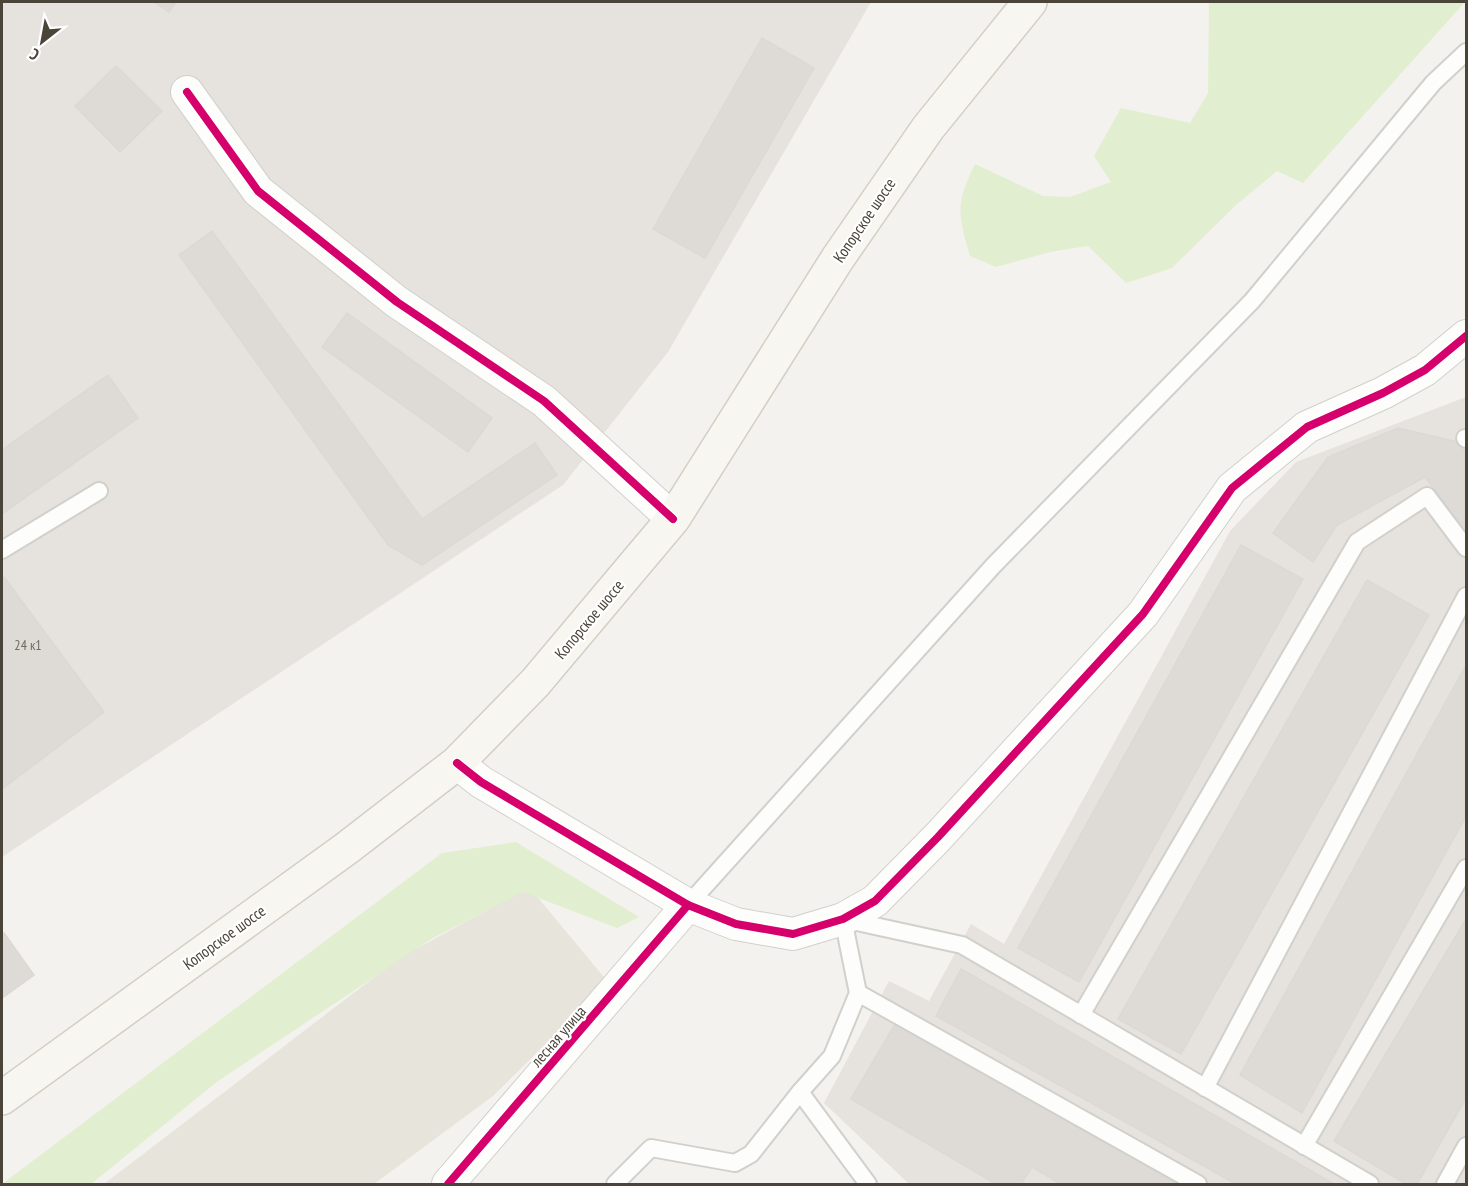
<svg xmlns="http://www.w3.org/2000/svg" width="1468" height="1186" viewBox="0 0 1468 1186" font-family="'PT Sans Narrow',sans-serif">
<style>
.residential{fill:#e7e4dc}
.industrial{fill:#e6e2de}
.green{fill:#e1eecf}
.building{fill:#dedbd6;stroke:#dcd9d4;stroke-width:1.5}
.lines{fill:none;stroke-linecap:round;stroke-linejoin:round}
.lane-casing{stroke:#d2d0cb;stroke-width:20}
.street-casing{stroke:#d2d0cb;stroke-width:34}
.secondary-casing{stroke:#d3cfc5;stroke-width:36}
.lane{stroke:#fdfdfc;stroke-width:16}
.street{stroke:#fdfdfc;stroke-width:32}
.secondary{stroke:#f7f6f1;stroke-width:33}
.cycleway-casing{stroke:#fff;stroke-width:11}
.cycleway{stroke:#d6006c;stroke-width:8}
.labels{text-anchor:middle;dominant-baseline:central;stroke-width:4.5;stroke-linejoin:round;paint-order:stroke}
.number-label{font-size:14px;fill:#706a61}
.street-label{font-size:16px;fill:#4b4439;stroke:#fff}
</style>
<rect width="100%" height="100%" fill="#f4f2ee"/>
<!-- residential -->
<path class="residential" d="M529,887L608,982L493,1096L374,1184H104L398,959Z"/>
<!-- industrial -->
<g class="industrial">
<path d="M2,2H871L668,352L563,485L2,857Z"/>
<path d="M1466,397V1184H909L824,1103L889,981L929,1001L971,924L1004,944L1230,531L1296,462Z"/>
</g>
<!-- green -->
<g class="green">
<path d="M1209,2H1465L1303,183L1277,171L1236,205L1172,268L1126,283L1088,246L1050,252L996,267L970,256C958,215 955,204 975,164L1043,196L1070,197L1111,182L1094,156L1121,108L1190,123L1208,93Z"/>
<path d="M516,842L639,917L617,928L523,892L433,938L218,1081L91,1184H2L442,853Z"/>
</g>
<!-- building -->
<g class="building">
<path d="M154,2H176L169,12Z"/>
<path d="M762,38L814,68L705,258L653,229Z"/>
<path d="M116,66L162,111L120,152L75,106Z"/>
<path d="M212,231L422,519L535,443L557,475L422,565L388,545L179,255Z"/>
<path d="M347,313L492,418L468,452L322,347Z"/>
<path d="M108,375L138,418L2,514V450Z"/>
<path d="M1398,428L1458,442L1466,453V531L1425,477L1337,525L1313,562L1273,533L1328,457Z"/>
<path d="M1241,545L1303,579L1079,982L1018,948Z"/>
<path d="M4,577L104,712L2,789V578Z"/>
<path d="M1367,580L1429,615L1181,1054L1118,1019Z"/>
<path d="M1466,665V816L1302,1113L1240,1075Z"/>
<path d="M1466,919V1098L1417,1184H1406L1334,1141Z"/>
<path d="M4,933L34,975L2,998V935Z"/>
<path d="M961,969L1334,1184H1236L936,1016Z"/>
<path d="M898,1019L1178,1184H1061L1032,1167L1021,1184H996L851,1099Z"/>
</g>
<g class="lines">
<!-- lane casing -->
<g class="lane-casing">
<g id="lane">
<path d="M1465,438L1466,439"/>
<path d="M2,550L99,491"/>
<path d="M685,908L993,566L1252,301L1433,83L1466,52"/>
<path d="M858,993L1198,1184"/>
<path d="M1081,1015L1357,542L1427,496L1466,548"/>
<path d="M1205,1088L1466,596"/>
<path d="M1304,1146L1466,868"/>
<path d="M615,1184L651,1148L735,1163L751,1154L800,1092"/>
<path d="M868,1184L800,1092L832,1056L858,993L843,919L962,945L1370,1184"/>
<path d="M1445,1184L1466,1146"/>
</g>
</g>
<!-- street casing -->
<g class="street-casing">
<g id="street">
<path d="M187,92L258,191L397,302L544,401L673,519"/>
<path d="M457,763L481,782L688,905L736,924L793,934L843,919L875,901L938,837L1143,614L1232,488L1307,427L1383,393L1425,370L1466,336"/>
<path d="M448,1184L688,905"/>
</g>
</g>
<!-- secondary casing -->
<g class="secondary-casing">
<path id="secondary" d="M2,1098L347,848L457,763L535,683L673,519L838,258L928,128L1030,2"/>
</g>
<!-- lane -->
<use href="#lane" class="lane"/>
<!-- street -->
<use href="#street" class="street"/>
<!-- secondary -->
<use href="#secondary" class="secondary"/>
<!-- cycleway casing -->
<g class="cycleway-casing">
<g id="cycleway">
<path d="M187,92L258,191L397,302L544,401L673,519"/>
<path d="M457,763L481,782L688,905L736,924L793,934L843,919L875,901L938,837L1143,614L1232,488L1307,427L1383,393L1425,370L1466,336"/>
<path d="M448,1184L688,905"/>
</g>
</g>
<!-- cycleway -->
<use href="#cycleway" class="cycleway"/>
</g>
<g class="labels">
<!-- number labels -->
<g class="number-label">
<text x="28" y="645">24 к1</text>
</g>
<!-- street labels -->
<g class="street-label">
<text transform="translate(864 220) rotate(-56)">Копорское шоссе</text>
<text transform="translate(589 619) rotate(-50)">Копорское шоссе</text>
<text transform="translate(224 937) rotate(-36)">Копорское шоссе</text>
<text transform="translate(558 1036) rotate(-49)">лесная улица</text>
</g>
</g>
<!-- border -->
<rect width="1468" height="1186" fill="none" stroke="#4b4439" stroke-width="6"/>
<!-- north arrow -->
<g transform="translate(42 42) rotate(211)" stroke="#ffffff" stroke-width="4.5" paint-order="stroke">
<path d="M0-4.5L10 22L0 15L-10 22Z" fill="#4b4439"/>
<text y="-9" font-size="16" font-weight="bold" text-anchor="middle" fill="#4b4439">С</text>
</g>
</svg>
